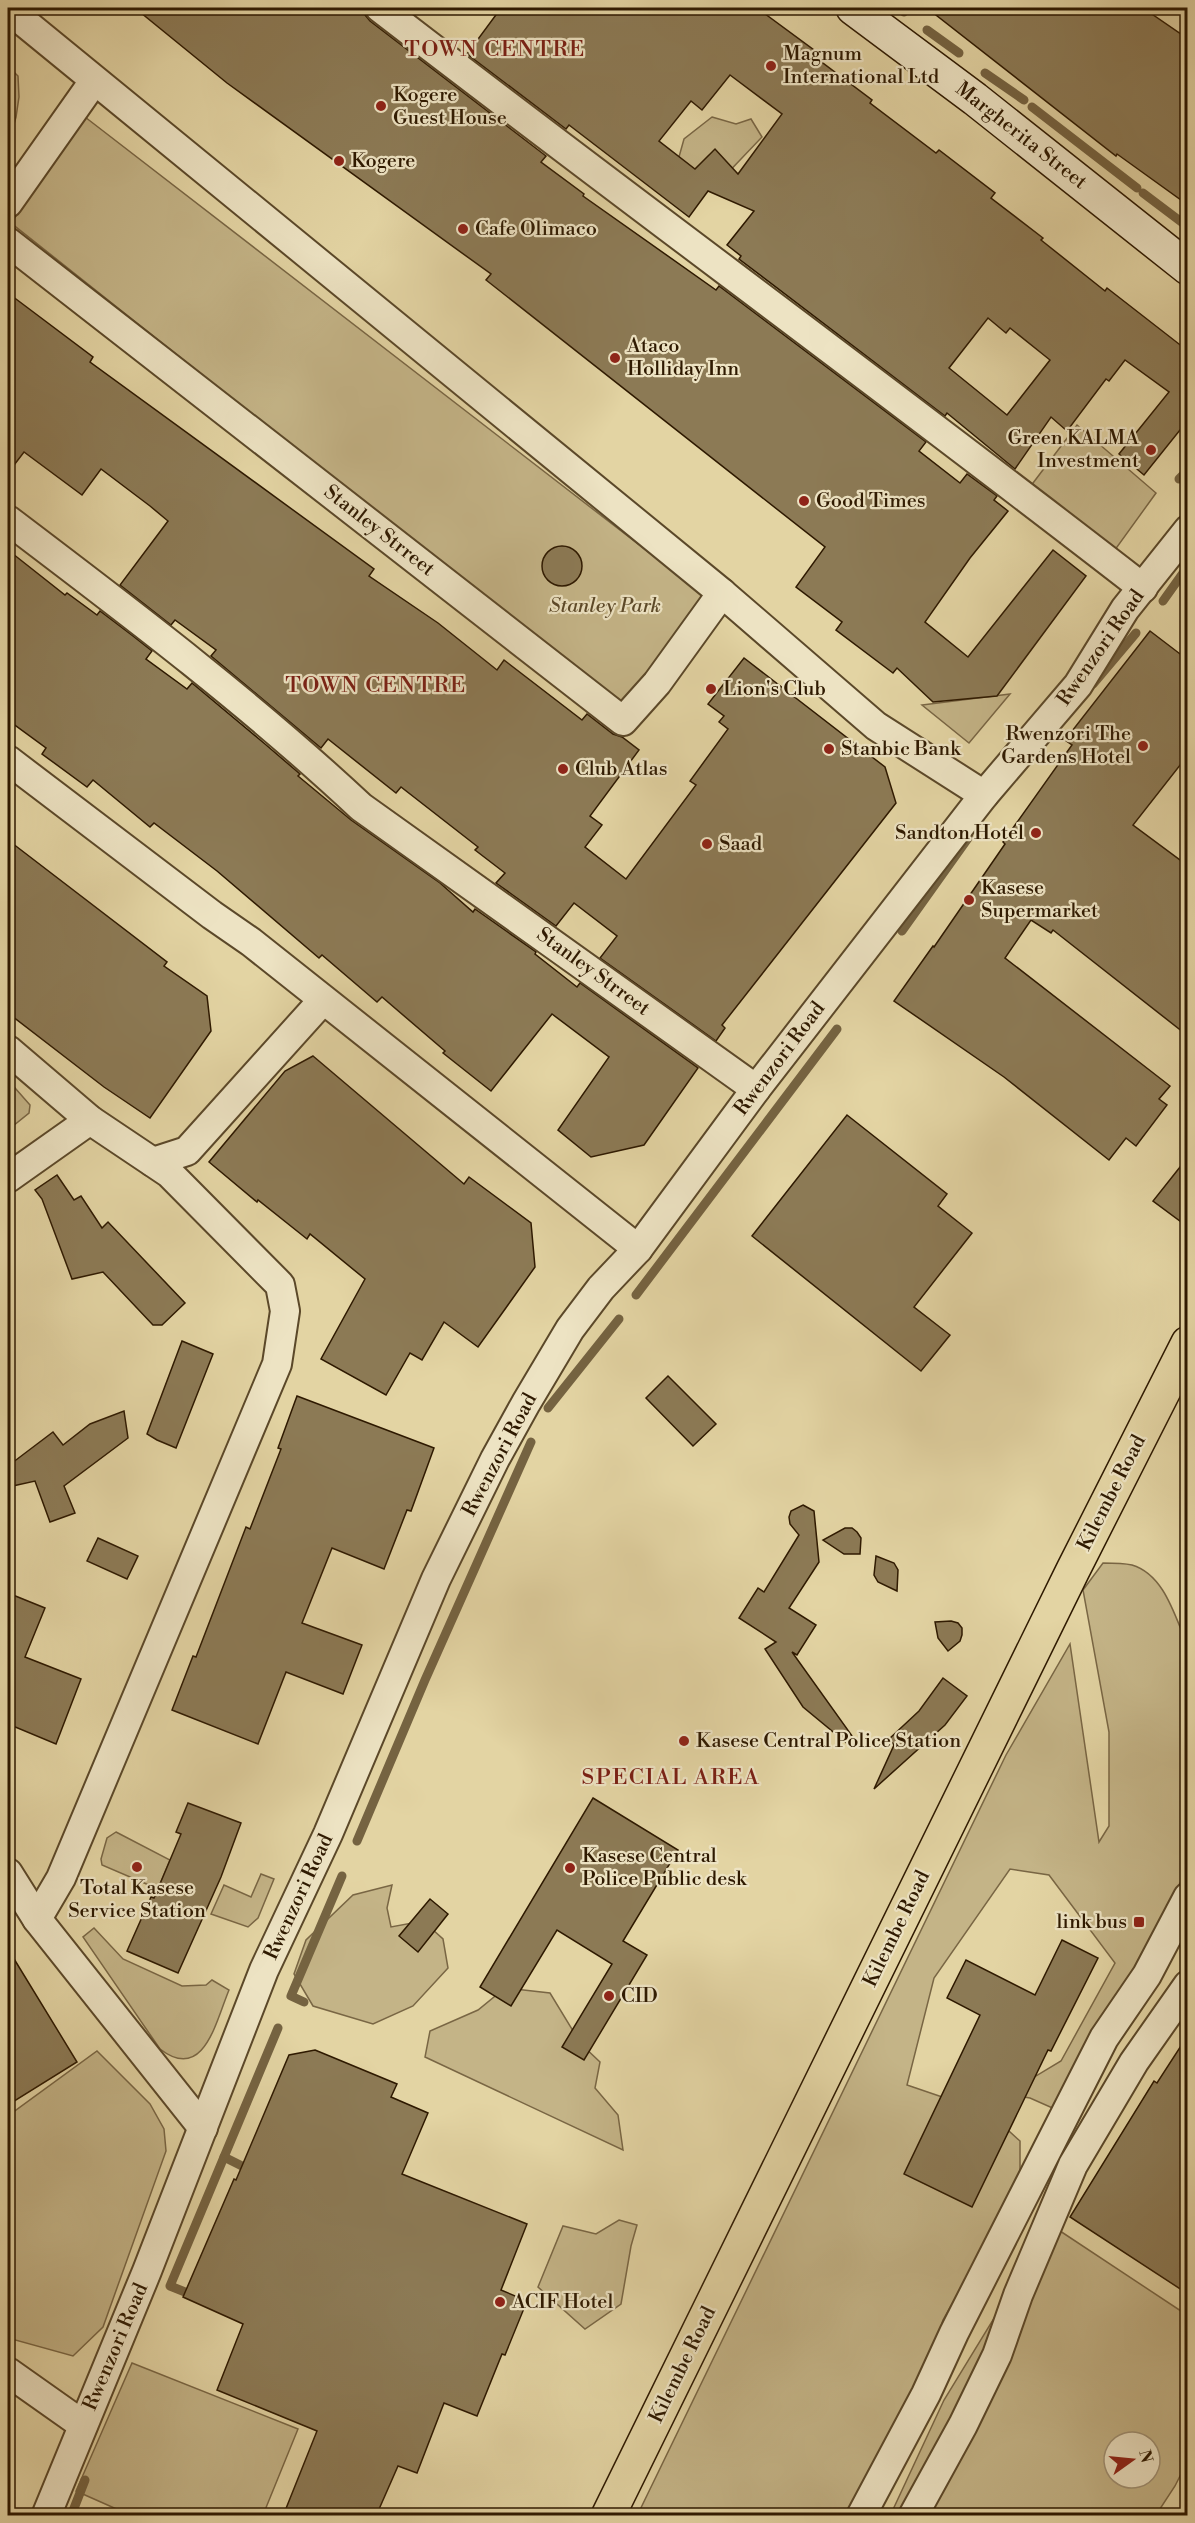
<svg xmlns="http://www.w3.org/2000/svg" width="1195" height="2523" viewBox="0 0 1195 2523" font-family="'Libre Bodoni',serif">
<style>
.green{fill:#c4b487;stroke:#796644;stroke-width:1.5;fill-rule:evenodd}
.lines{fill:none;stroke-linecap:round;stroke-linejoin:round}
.stream{stroke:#756341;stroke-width:9}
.building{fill:#8c7a55;stroke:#2e1900;stroke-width:1.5;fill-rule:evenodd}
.street-casing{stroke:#5b4829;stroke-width:32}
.secondary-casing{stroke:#2e1900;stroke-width:36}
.primary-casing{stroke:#2e1900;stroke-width:36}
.street{stroke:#ede3c3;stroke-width:28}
.secondary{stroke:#ede3c3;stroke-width:33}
.primary{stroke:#e3d4a3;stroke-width:33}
.poi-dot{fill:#8f2418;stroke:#ede3c3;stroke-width:2}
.labels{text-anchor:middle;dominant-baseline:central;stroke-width:4.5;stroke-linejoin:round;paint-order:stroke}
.poi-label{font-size:20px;fill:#2e1900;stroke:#ede3c3;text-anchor:start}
.street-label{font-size:20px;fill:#2e1900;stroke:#ede3c3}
.park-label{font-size:20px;font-style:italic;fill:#5b4828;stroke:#ede3c3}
.quarter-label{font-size:22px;letter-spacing:1.5px;fill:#7a1f14;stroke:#ede3c3}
</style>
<rect width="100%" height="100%" fill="#e3d4a3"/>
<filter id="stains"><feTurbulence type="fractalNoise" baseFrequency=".00333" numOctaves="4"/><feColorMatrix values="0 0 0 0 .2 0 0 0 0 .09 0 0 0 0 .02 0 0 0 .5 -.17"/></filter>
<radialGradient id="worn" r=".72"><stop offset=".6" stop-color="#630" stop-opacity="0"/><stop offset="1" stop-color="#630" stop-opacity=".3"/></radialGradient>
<!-- green -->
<g class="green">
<path d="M8,66L18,76L19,97L16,117L8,145Z"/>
<path d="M85,117L708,598L621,708L11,223Z"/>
<path d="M712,117L736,124L751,119L762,137L719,182L677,164L684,139Z"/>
<path d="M1077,425L1156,493L1112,554L1030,487Z"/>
<path d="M1010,694L969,743L922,705Z"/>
<path d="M8,1080L30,1105L29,1113L8,1130Z"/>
<path d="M1103,1563C1112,1563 1123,1563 1132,1565C1162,1574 1173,1610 1184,1637L1187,1639V1870L1057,2110L1030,2098L1006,2094L1061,2061L1115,1963L1049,1875L1010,1869L934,1978L907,2085L989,2113L1020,2141V2183L943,2320L923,2381L846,2515L637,2516L1006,1755L1070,1644L1099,1842L1109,1826V1732L1083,1590Z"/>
<path d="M116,1832L170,1860L158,1889L102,1865L101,1859L107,1838Z"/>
<path d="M261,1874L274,1879L258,1918L248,1927L211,1914L224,1885L251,1897Z"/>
<path d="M392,1885L387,1908L391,1927L423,1921L443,1939L448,1968L413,2006L373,2024L313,2006L294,1974L306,1940L353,1895Z"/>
<path d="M94,1928L123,1959L182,1986L206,1985L212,1980L229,1990C216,2021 204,2083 160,2049L83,1937Z"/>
<path d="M505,1988L550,1993L581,2044L600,2062L595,2088L618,2115L623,2150L425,2057L430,2031L478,2010Z"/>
<path d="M97,2051L150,2104L164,2129L166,2151L103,2327L73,2356L8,2338V2116Z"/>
<path d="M619,2220L637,2225L631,2246L621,2304L585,2329L538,2287L563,2226L596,2234Z"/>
<path d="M1051,2225L1187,2315V2462L1175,2486L1156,2515L890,2516L944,2400ZM1114,2442H1150V2478H1114Z"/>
<path d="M132,2363L298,2429L263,2515H130L76,2491Z"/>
</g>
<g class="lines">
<!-- stream -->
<g class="stream">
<path d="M899,8L904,12"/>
<path d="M927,30L959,53"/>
<path d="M985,73L1024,100"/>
<path d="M1032,107L1137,188"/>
<path d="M1143,193L1188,227"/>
<path d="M1179,479L1188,470"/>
<path d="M1163,601L1188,566"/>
<path d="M1093,684L1136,633"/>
<path d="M902,931L969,837"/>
<path d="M636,1295L837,1029"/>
<path d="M548,1408L619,1319"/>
<path d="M357,1841L425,1680L531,1442"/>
<path d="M304,2002L291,1996L342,1876"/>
<path d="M224,2157L242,2166"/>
<path d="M185,2292L170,2286L278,2028"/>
<path d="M71,2516L85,2480"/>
</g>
</g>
<!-- building -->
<g class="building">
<path d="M135,8H364L365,15L370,21L546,156L541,162L584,194L583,196L716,290L719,286L926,442L919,451L960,483L967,474L997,496L994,500L1008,511L970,558L925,622L968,657L1053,550L1086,576L997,696L933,702L897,668L893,673L836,630L842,622L796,587L825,547L486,280L491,274L227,83Z"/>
<path d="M501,8H757L818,53L815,57L872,100L870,103L936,153L939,150L995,193L991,198L1043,238L1041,240L1105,291L1107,288L1188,351V420L1144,475L1119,454L1169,392L1125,360L1109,381L1106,379L1067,431L1051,417L1015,469L947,413L945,416L739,259L741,256L727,245L754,211L708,191L689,217L569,125L566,129L467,54ZM730,75L782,114L738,174L715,149L695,169L659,141L691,101L702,110ZM988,318L1006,333L1010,328L1050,360L1007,415L949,368Z"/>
<path d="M927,8H1143L1188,39V205L1117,154L1116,156Z"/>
<path d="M8,293L93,357L90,362L374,569L369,576L438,623L497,670L504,660L582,720L587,714L613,734L622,737L639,750L590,816L602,825L585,847L626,879L696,785L690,781L728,729L719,722L724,716L708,704L744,658L885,767L896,803L722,1025L725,1028L716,1041L600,958L617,936L574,903L556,926L496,883L505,873L475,850L478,847L401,787L396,793L328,739L321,748L211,656L216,650L175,620L171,625L120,585L168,521L150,506L101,469L82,495L24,452L8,473Z"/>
<circle cx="562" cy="566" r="20"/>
<path d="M8,550L65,595L67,593L97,615L100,611L133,636L152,651L146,659L187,689L192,683L265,744L300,774L298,776L351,820L440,883L473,912L475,909L536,952L535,954L577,987L580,983L698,1068L644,1145L591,1157L558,1130L609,1057L552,1014L491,1091L443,1053L445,1051L382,997L377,1002L322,955L319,958L217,871L154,823L150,827L93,780L87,787L42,754L46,748L8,720Z"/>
<path d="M1150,631L1188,660V755L1133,825L1188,866V1036L1053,930L1051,933L1031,920L1005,958L1170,1086L1159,1099L1167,1105L1136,1146L1126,1138L1109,1160L1004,1077L894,1001L933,946L934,947L1005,844L1003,842L1072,745L1065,740Z"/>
<path d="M8,840L167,962L164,966L207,996L211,1031L150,1118L104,1087L8,1013Z"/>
<path d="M313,1056L464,1184L469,1177L531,1223L535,1267L478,1347L444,1322L422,1360L410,1353L386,1395L321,1359L365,1279L310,1234L307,1239L258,1200L257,1202L209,1162L285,1071Z"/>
<path d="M847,1115L947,1194L938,1206L972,1233L914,1307L950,1335L921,1371L752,1236Z"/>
<path d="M1188,1157V1227L1153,1201Z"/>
<path d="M57,1175L74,1200L81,1196L102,1228L108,1222L185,1303L162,1325H153L103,1272L72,1279L42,1199L35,1190Z"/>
<path d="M182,1341L213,1354L176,1448L157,1440L147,1434Z"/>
<path d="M668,1376L716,1424L693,1446L646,1398Z"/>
<path d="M297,1396L434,1448L411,1511L407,1510L384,1569L332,1548L302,1623L362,1645L343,1694L286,1672L258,1744L172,1710L193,1656L196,1657L246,1527L250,1529L281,1449L278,1448Z"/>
<path d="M124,1411L128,1438L64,1486L75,1513L50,1522L35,1481L8,1487V1466L53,1432L63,1445L90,1424Z"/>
<path d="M803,1505L814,1511L819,1562L789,1608L816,1625L797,1655L792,1652L855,1740L849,1745L803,1707L765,1649L776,1642L739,1618L758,1588L764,1592L799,1535L790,1524L789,1517L791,1511Z"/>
<path d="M845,1528H852L857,1532L861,1538L860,1554H844L823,1540Z"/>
<path d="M98,1538L138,1556L127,1579L87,1561Z"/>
<path d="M876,1556L894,1563L898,1570L897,1591L878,1582L874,1575Z"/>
<path d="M8,1593L45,1608L25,1657L81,1679L56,1744L8,1724Z"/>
<path d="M951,1621L958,1623L962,1628V1635L960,1641L948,1651L938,1638L935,1622Z"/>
<path d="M943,1678L967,1696L945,1725L874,1789L894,1745L889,1739L919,1711Z"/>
<path d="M593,1798L678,1850L623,1941L647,1955L584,2060L562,2047L612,1964L557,1930L511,2006L480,1987Z"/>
<path d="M188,1803L241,1823L221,1877L178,1973L127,1951L151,1897L154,1898L181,1834L176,1832Z"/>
<path d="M430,1899L448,1914L418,1952L399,1936Z"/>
<path d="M1062,1940L1098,1958L1051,2051L1048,2050L972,2207L904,2174L980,2015L947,1998L966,1960L1035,1995Z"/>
<path d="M8,1949L77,2062L8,2105Z"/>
<path d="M1188,2035V2294L1070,2217L1154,2081L1157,2083Z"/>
<path d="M315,2050L397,2084L391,2097L428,2113L402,2174L527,2224L501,2290L527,2301L505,2355L502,2354L477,2416L444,2403L417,2473L398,2466L376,2516H283L317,2431L217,2390L243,2324L183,2297L234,2179L236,2180L289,2055Z"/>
</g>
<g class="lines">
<!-- street casing -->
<g class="street-casing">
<g id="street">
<path d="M380,8C633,203 891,392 1143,588"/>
<path d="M8,9L722,593L876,726L984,795"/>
<path d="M8,203L94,81"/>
<path d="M8,242L623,721L657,683L722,593"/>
<path d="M8,520C128,611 250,703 361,807L756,1089"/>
<path d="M8,760L212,915L251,942L638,1249"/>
<path d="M8,1050L90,1120L169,1173L280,1285L285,1311L277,1364L61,1878L37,1919"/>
<path d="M153,1162L187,1151L323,1000"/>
<path d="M8,1178L90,1120"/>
<path d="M8,1873L37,1919L203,2128"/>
<path d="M8,2372L83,2425"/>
<path d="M46,2516L147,2271L264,1970L328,1834L436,1579L495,1459L526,1403L570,1329L601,1288L638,1249L756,1089L984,795L1078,685L1125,609L1188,530"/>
<path d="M861,2516L926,2394L954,2333L1104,2038L1147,1975L1188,1897"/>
<path d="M913,2516L963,2425L997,2355L1018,2295L1073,2165L1134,2062L1188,1985"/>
</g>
</g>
<!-- secondary casing -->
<g class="secondary-casing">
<path id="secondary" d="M853,8L975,99L1188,268"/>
</g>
<!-- primary casing -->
<g class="primary-casing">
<path id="primary" d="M608,2516L1073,1570L1188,1343"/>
</g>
<!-- street -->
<use href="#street" class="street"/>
<!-- secondary -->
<use href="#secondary" class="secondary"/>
<!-- primary -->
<use href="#primary" class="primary"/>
</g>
<!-- markers -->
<g class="poi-dot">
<circle cx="771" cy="66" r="6"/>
<circle cx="381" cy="106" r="6"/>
<circle cx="339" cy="161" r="6"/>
<circle cx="463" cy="229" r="6"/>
<circle cx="615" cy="358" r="6"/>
<circle cx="1151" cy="450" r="6"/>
<circle cx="804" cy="501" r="6"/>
<circle cx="711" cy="689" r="6"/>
<circle cx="1143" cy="746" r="6"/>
<circle cx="829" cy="749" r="6"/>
<circle cx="563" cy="769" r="6"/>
<circle cx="1036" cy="833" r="6"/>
<circle cx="707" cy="844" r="6"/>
<circle cx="969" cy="900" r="6"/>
<circle cx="684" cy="1741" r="6"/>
<circle cx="137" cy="1867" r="6"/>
<circle cx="570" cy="1868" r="6"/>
<rect x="1133" y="1916" width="12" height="12" rx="3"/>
<circle cx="609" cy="1996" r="6"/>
<circle cx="500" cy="2302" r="6"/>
</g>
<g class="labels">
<!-- poi labels -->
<g class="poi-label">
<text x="783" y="54">Magnum<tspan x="783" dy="23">International Ltd</tspan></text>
<text x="393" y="95">Kogere<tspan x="393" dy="23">Guest House</tspan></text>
<text x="351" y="161">Kogere</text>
<text x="475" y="229">Cafe Olimaco</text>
<text x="627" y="346">Ataco<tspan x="627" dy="23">Holliday Inn</tspan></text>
<text x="1139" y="438" text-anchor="end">Green KALMA<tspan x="1139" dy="23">Investment</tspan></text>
<text x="816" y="501">Good Times</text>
<text x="723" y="689">Lion's Club</text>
<text x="1131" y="734" text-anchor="end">Rwenzori The<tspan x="1131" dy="23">Gardens Hotel</tspan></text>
<text x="841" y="749">Stanbic Bank</text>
<text x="575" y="769">Club Atlas</text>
<text x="1024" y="833" text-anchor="end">Sandton Hotel</text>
<text x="719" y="844">Saad</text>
<text x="981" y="888">Kasese<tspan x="981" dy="23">Supermarket</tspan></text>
<text x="696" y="1741">Kasese Central Police Station</text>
<text x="582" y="1856">Kasese Central<tspan x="582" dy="23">Police Public desk</tspan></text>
<text x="137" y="1888" text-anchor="middle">Total Kasese<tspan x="137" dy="23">Service Station</tspan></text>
<text x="1127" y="1922" text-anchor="end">link bus</text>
<text x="621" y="1996">CID</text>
<text x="512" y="2302">ACIF Hotel</text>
</g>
<!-- street labels -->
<g class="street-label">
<text transform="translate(1021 136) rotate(38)">Margherita Street</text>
<text transform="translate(379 531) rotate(38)">Stanley Strreet</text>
<text transform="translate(1101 648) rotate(-55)">Rwenzori Road</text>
<text transform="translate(593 972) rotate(36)">Stanley Strreet</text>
<text transform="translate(780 1059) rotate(-53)">Rwenzori Road</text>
<text transform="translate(500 1455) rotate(-62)">Rwenzori Road</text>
<text transform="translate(1112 1493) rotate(-63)">Kilembe Road</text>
<text transform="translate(299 1897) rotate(-65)">Rwenzori Road</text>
<text transform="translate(897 1929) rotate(-64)">Kilembe Road</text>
<text transform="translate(116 2347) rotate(-67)">Rwenzori Road</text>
<text transform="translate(683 2365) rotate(-64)">Kilembe Road</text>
</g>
<!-- park labels -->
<g class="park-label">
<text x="605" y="606">Stanley Park</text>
</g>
<!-- quarter labels -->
<g class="quarter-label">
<text x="495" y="49">TOWN CENTRE</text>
<text x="376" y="685">TOWN CENTRE</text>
<text x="671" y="1777">SPECIAL AREA</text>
</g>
</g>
<!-- margin -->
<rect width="1195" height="2523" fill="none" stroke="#e3d4a3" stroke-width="30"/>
<rect x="9" y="9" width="1177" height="2505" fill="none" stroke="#2e1900" stroke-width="3"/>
<rect x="15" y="15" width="1165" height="2493" fill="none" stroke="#2e1900" stroke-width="1.5"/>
<!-- north arrow -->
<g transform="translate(1132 2460) rotate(75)"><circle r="28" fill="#ede3c3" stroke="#a19275" stroke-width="1.5"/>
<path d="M0-4.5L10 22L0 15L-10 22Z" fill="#8f2418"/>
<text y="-9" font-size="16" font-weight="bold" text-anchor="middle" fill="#2e1900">N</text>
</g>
<rect width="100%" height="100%" filter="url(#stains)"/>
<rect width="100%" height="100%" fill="url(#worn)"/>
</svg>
